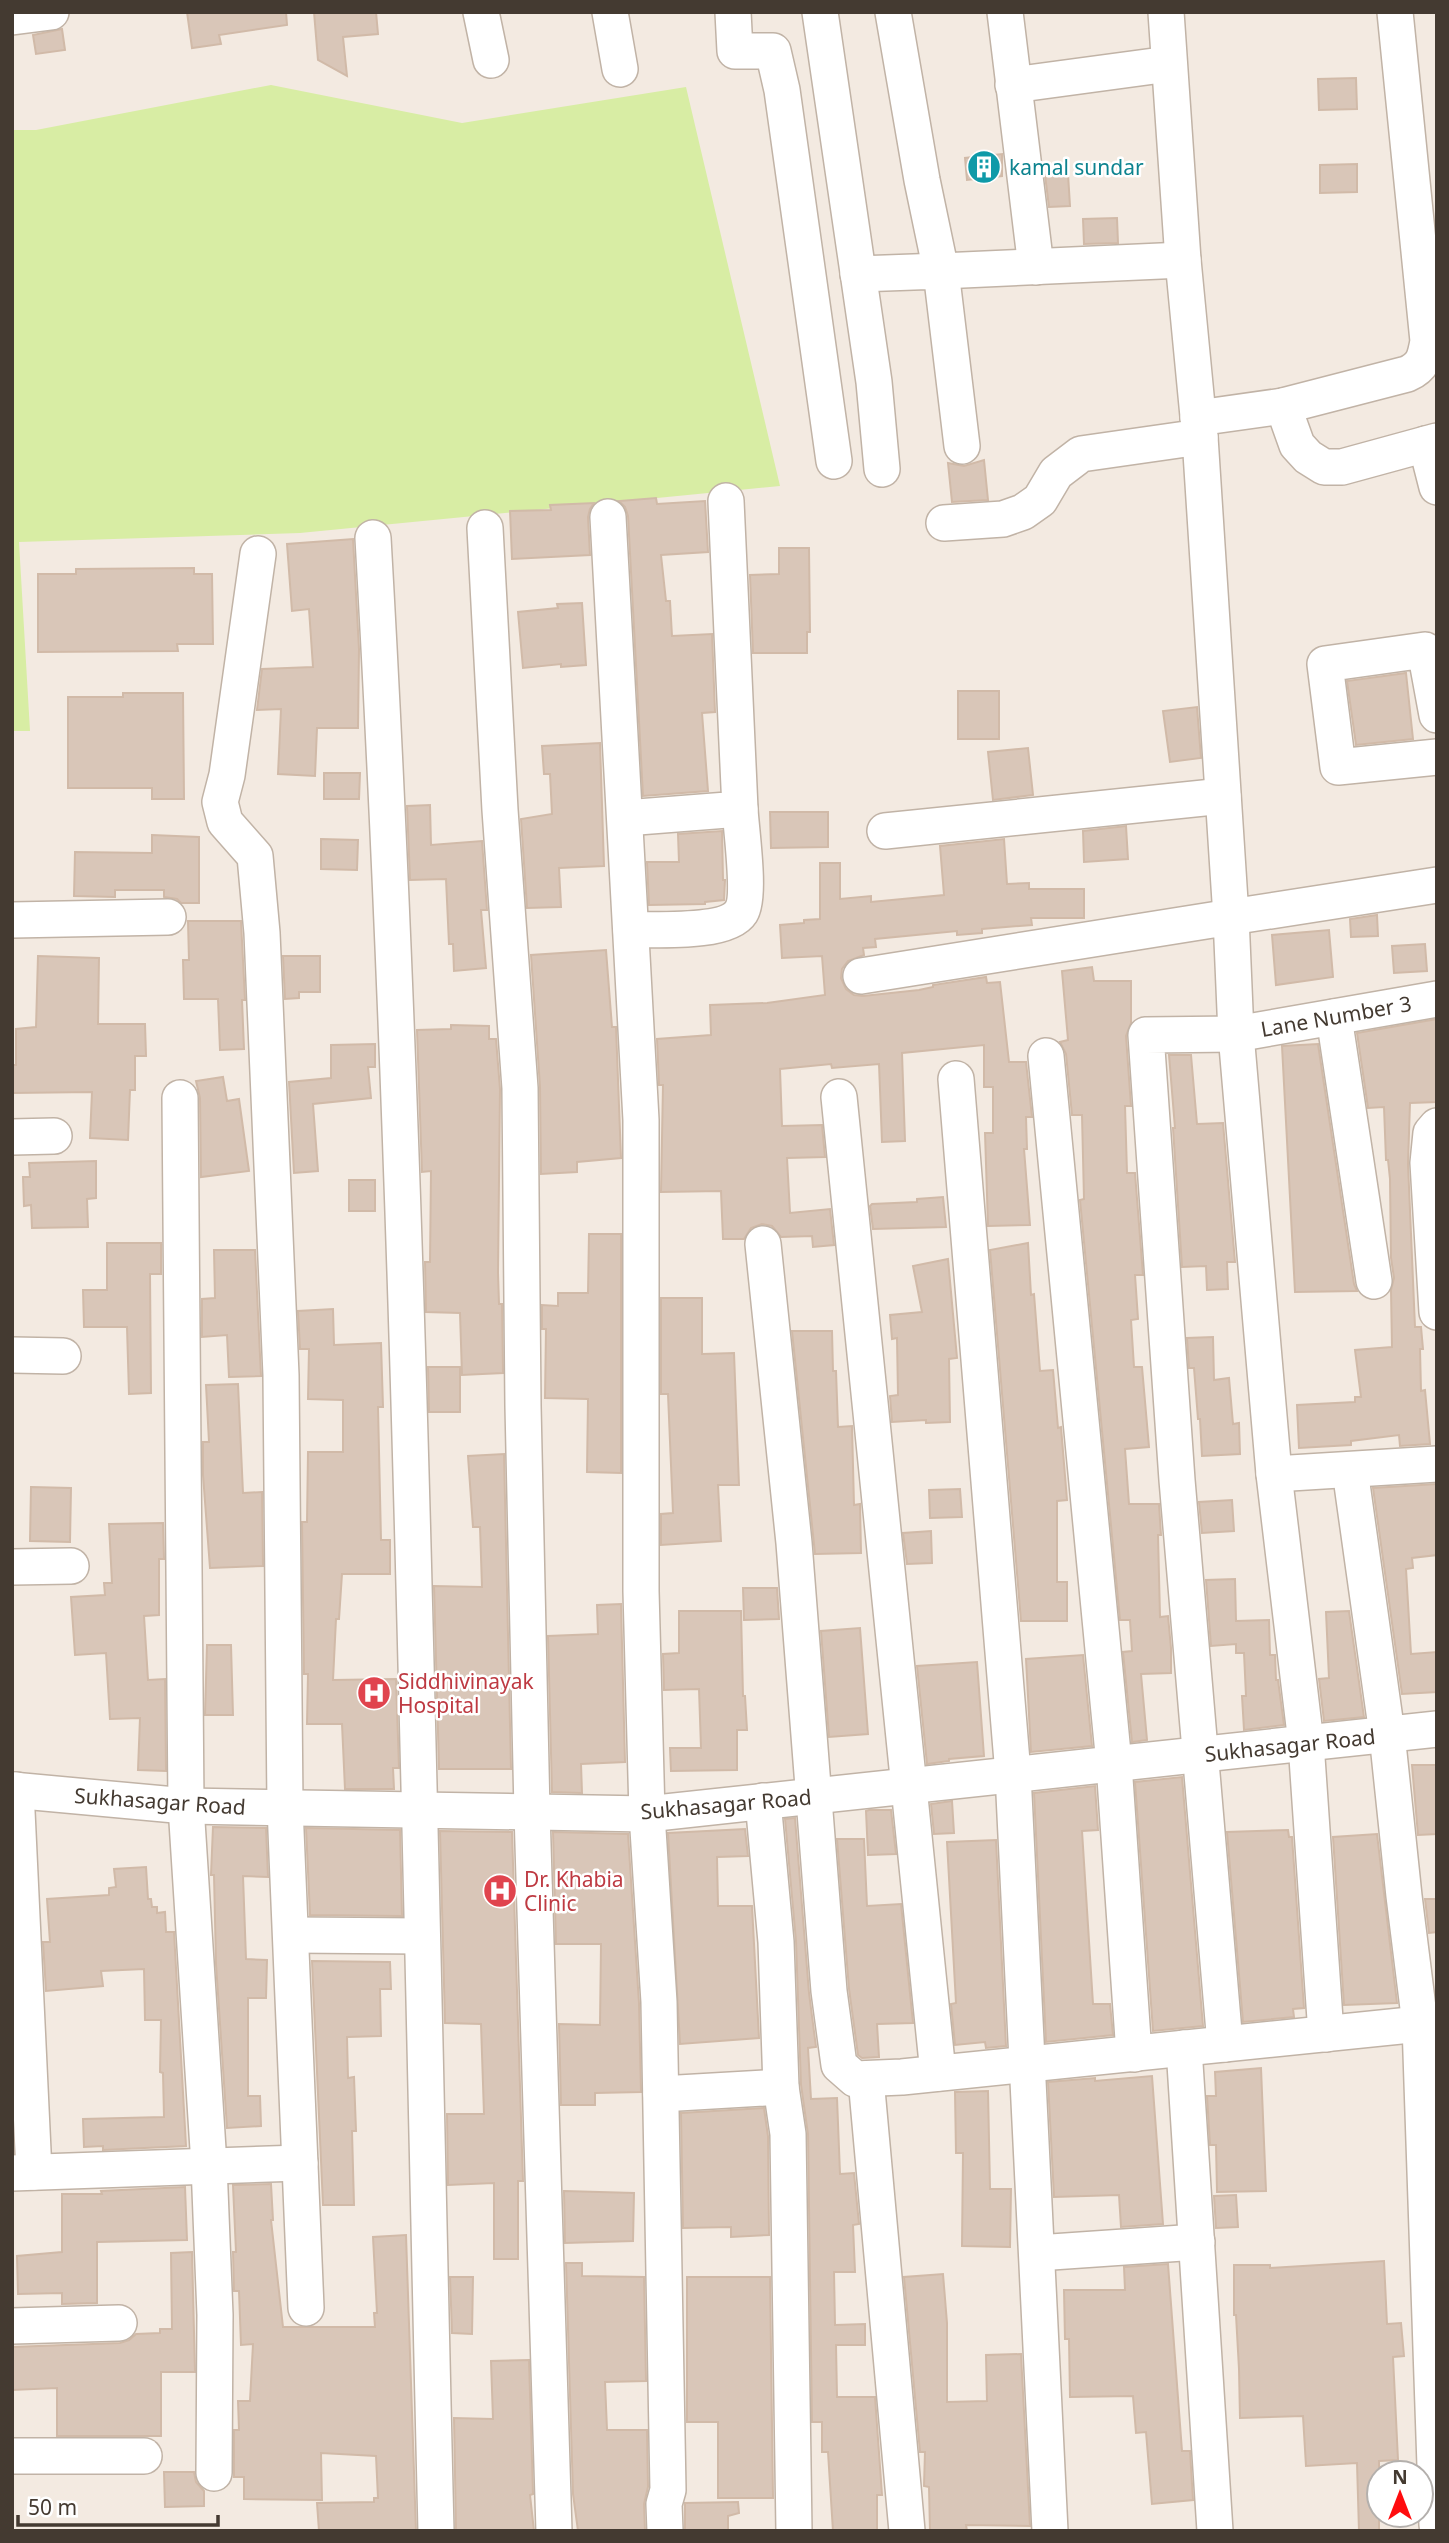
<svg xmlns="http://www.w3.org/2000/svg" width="1449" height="2543" viewBox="0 0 1449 2543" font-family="'Noto Sans',sans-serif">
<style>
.green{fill:#d8eda4}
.building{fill:#d9c6b8;stroke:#d1baa8;stroke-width:2}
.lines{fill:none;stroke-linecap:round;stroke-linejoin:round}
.minor-casing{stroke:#c1b3a6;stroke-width:38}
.minor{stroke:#fff;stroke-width:35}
.labels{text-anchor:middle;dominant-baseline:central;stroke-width:5;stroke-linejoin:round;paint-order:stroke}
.culture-label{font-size:21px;fill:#0d838f;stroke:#fff;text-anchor:start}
.street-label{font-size:21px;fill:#443a31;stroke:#fff}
.health-label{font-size:21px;fill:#be3a42;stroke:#fff;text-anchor:start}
</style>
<rect width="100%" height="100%" fill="#f3eae1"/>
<!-- green -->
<path class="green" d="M271,85L462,123L686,87L780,486L300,533L19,542L30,731H12V130H36Z"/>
<!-- building -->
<g class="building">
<path d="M187,12H286L287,25L219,35L221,44L192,48Z"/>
<path d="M314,12H376L378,34L343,37L347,76L318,60Z"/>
<path d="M62,29L65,50L36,54L33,35Z"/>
<path d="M1356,78L1357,109L1319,110L1318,79Z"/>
<path d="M1002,154V176L967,180L965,158Z"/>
<path d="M1357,164V192L1320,193V165Z"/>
<path d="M1068,174L1070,206L1049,207L1045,175Z"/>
<path d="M1117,218L1118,243L1084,244L1083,219Z"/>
<path d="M984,460L988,500L952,502L948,463L964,466Z"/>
<path d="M656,498L657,504L705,501L708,552L661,555L666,601H670L672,636L712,634L715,712L702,713L708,791L643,796L628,516L625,507L619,501Z"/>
<path d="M594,503L590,509L588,517L590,555L512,559L510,511L551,510L550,505Z"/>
<path d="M353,539L359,649L358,728H317L315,776L278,774L281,709L257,710L262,669L313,667L309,609L292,611L287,544Z"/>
<path d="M779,548H809L810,632H807V653H753L750,575L779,574Z"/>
<path d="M194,568V574H212L213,644H177L178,651L38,652V574H76V569Z"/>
<path d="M582,603L586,665L561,667V664L523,668L518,612L558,608L557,604Z"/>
<path d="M1406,673L1413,739L1356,745L1347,681Z"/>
<rect x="958" y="691" width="41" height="48"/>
<path d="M123,693H183L184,799H152V788H68V697H123Z"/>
<path d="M1197,707L1201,758L1170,762L1163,711Z"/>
<path d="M600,743L604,866L559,868L561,907L527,908L521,819L552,814L550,774H544L542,746Z"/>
<path d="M1028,748L1033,795L993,800L988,752Z"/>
<path d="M324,773H360L359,799H324Z"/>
<path d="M430,805L431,845L482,841L487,910H481L486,968L454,971L453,944H449L446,879L410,880L407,806Z"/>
<path d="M770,812H828V847L771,848Z"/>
<path d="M1126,826L1128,859L1084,862L1083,831Z"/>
<path d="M722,831L723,880H725L724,900L705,902V904L649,905L647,862H679L678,834Z"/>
<path d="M152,835L199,837V903H181L177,899L164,897V890H115V897L74,896L75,852L152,853Z"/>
<path d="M321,839L358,840L357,870L321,869Z"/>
<path d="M1004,839L1007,884L1029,883V889H1084V918H1031L1032,925L982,929V933L957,935V931L875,939L876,947L863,948L864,955L848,961L842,969L841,978L846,989L854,995L863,996L919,990L933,987V985L986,977L987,983L1000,982L1009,1062H1026L1032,1117H1026L1027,1149H1024L1030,1225L988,1226L985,1133H993V1087H984V1045L902,1053L905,1141L882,1142L879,1064L832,1068L831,1064L780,1069L782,1126L822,1125L825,1157L787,1158L790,1213L830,1209L834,1245L813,1247L812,1236L781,1237L772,1226L762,1224L751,1228L744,1239H723L721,1191L661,1192L663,1085H659L657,1039L711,1035L710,1005L767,1003L825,995L822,956L782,958L780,925L804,923V920L820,919V863H840V899L871,896V902L944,895L940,846Z"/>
<path d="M1377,915L1378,936L1351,937L1350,919Z"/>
<path d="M188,921H241L245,1000H242L244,1049L220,1050L218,999H184L183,960H189Z"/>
<path d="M1329,930L1333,977L1276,985L1272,935Z"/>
<path d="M1425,944L1427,971L1394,973L1392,946Z"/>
<path d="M606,950L612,1027H616L621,1158L577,1162V1172L541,1174L540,1087L531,955Z"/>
<path d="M38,956L99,958L98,1024H145L146,1056H135V1090H130L128,1140L90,1138L92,1092L12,1093V1065H16V1029L36,1027Z"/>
<path d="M283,956H320V992H299V998L285,999Z"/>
<path d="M1092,967L1094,981H1131V1023L1126,1036L1131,1106H1125L1127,1173H1135L1143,1275H1135L1138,1319L1131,1320L1134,1367H1142L1149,1447L1125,1449L1129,1504H1159L1161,1535H1158L1160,1617L1168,1616L1171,1648V1673L1141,1674L1147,1740L1132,1742L1123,1652L1132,1651L1130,1620H1120L1080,1200L1084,1199L1082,1115H1072L1066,1054L1060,1042L1068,1040L1062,971Z"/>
<path d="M1437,1019V1102L1410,1103L1408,1164L1415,1327H1421L1423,1349H1420L1421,1391L1425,1390L1430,1444L1400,1446L1399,1435L1351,1441V1445L1299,1448L1297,1405L1355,1402V1397H1361L1355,1350L1392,1347L1391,1290L1394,1278L1391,1258L1390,1179L1388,1160H1386L1384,1107L1368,1108L1357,1033Z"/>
<path d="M451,1025L489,1026V1039H496L500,1089L498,1273L499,1304H502L503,1373L462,1375L460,1313L426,1312L425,1262H430L431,1171L422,1172L417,1030L451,1029Z"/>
<path d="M375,1044V1067H368L371,1098L313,1104L318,1171L294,1173L289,1082L331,1078V1045Z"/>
<path d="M1318,1044L1354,1284L1357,1291L1295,1292L1282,1046Z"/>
<path d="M1169,1055H1191L1197,1124L1223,1123L1235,1262H1227L1228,1289L1207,1290L1206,1266L1182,1267L1173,1128H1175Z"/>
<path d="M223,1077L227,1101L239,1099L249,1171L201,1177L200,1098L196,1081Z"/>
<path d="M96,1161V1198L87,1199L88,1227L32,1228L31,1205L24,1206L23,1177H30L29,1163Z"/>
<rect x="349" y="1180" width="26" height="31"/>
<path d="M943,1197L946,1227L873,1229L870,1206L872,1204L917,1202V1199Z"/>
<path d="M589,1234H621V1473L587,1472L588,1399L545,1398L546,1329H542V1305L558,1306V1293H588Z"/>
<path d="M107,1243H161V1274H150L151,1393L129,1394L127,1327H84L83,1290H107Z"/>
<path d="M1028,1243L1031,1295L1034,1294L1040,1371L1053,1370L1058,1428L1061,1427L1067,1500L1057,1501V1582H1067V1621H1021L990,1250Z"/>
<path d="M214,1250H255L261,1376L229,1377L227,1335L202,1337V1299L215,1298Z"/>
<path d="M948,1259L957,1358L949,1359L950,1422L926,1423V1420L892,1422L890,1396L898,1395L897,1338L892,1339L890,1315L922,1312L913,1266Z"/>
<path d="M661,1298H702V1354L734,1353L739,1485H718L721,1541L661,1545V1514L673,1513L668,1394H661Z"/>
<path d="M333,1309L334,1345L381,1343L383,1407H378L381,1540H390V1574H342L339,1619H336L333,1680L396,1679L399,1768H393L394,1789H345L342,1724H307L308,1674H304L302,1522H307L308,1452H343V1400L308,1399L309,1349H300L298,1311Z"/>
<path d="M792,1331H832L833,1371H836L838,1427L852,1426L854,1505L860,1504L861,1553L815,1554Z"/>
<path d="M1213,1337L1214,1380L1229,1378L1233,1424L1239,1423L1240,1454L1202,1456L1200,1419H1198L1194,1368H1189L1187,1338Z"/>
<path d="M428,1367H460V1412H429Z"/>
<path d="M238,1384L243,1493L262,1492L263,1566L210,1568L203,1475V1442H209L206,1385Z"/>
<path d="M504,1454L511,1769H439L434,1586L482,1587L480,1527H473L468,1456Z"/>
<path d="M1437,1484V1555L1412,1558L1413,1568L1406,1569L1411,1654L1437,1652V1692L1402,1694L1373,1488Z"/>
<path d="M31,1487L71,1488L70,1542L30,1541Z"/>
<path d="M960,1489L962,1517L930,1518L929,1490Z"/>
<path d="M1232,1500L1234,1531L1202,1533L1199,1502Z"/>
<path d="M163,1523L164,1559H159V1615L144,1616L148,1680L165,1679L166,1771L138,1770L140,1718L110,1719L106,1653L75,1655L71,1597L105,1595L104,1583H112L109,1524Z"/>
<path d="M931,1531L932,1563L907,1564L903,1533Z"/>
<path d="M1235,1579L1236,1621L1269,1620L1270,1655H1275L1276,1680H1278L1284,1725L1244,1730L1242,1696H1246L1244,1653H1236V1644L1211,1646L1206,1580Z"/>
<path d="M743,1588H777L779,1619L744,1620Z"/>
<path d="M621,1604L625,1762L581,1764L582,1793L552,1792L548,1636L598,1634L597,1605Z"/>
<path d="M679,1611H741L743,1696H745L747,1730H737V1770L671,1771L670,1748H701L699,1689L664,1690L663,1654L679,1653Z"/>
<path d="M1349,1611L1364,1717L1324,1721L1319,1679L1329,1678L1326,1612Z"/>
<path d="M860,1628L868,1734L829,1737L821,1631Z"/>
<path d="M207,1645H231L233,1715H205Z"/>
<path d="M1083,1655L1092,1746L1031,1752L1026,1659Z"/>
<path d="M977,1662L984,1756L949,1759V1761L927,1764L917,1666Z"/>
<path d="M1412,1765H1437V1834L1418,1835Z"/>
<path d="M1182,1777L1203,2026L1153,2031L1135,1782Z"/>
<path d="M1095,1786L1098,1830L1082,1831L1093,2004H1110L1113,2035L1046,2042L1034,1793Z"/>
<path d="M952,1801L954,1833L934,1834L931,1804Z"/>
<path d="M869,1810H891L896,1854L868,1855L866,1811Z"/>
<path d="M795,1818L809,1993L816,2047L808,2048L811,2099L837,2098L840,2174L854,2173L859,2224L853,2225L855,2272H834L835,2325L865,2324V2345H836L837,2397H875L882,2495H877V2531H833L828,2452H822V2422H812L808,2134L801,2085L796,1941L785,1819Z"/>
<path d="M213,1827L266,1828L268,1877L243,1876L246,1959L267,1960L266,1998H248V2096H260L261,2126L227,2128L216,1964L214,1875H211Z"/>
<path d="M306,1828L400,1830L402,1916L310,1915Z"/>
<path d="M745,1829L748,1856L717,1857L718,1906H752L759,2038L680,2044L668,1833Z"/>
<path d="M1288,1830L1289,1837H1292L1304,2008L1293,2009L1294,2017L1243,2022L1227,1832Z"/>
<path d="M440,1831L512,1832L523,2181H518V2259H494V2183L448,2185L447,2114H484L481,2024L445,2023Z"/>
<path d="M553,1832L628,1834L639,2003L641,2092L595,2093V2105H561L559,2024L600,2025L601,1944H556Z"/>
<path d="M1377,1834L1397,2003L1344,2005L1333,1837Z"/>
<path d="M837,1839H864L867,1906L901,1904L913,2023L877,2024L879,2057L862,2058L858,2055L849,1989Z"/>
<path d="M996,1840L1006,2046L986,2048L985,2042L955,2045L951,2004L956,2003L947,1842Z"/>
<path d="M146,1867L148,1899H151L152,1907H157V1913L165,1912L166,1932H174L186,2146L103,2150V2146L84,2147L83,2119L164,2117L163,2073L160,2072L161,2020H145L144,1969L101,1971L103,1986L46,1991L43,1942H50L47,1899L109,1895V1888L116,1887L114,1869Z"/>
<path d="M1425,1899H1437V1932L1429,1933Z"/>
<path d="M312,1961L390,1962L391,1989H380L381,2036L347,2037L348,2078L354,2077L356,2131H352L354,2205H323Z"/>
<path d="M1261,2068L1266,2191L1217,2192L1216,2145H1210L1207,2096H1216L1215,2072Z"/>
<path d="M1152,2076L1163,2224L1121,2227L1119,2195L1054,2197L1048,2082L1095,2078V2081Z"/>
<path d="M988,2091L990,2189H1011L1010,2247L962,2246L963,2153H956L955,2092Z"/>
<path d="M764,2108L768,2136L769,2235L731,2237V2227L683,2228L681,2113Z"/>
<path d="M271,2184L273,2220H271L283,2327H375L374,2313H377L373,2237L406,2235L416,2531H319L317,2503L374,2502V2498H378L376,2456L321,2453L322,2500L244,2499V2477H234V2430H239L238,2401H250L253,2344L241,2345L239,2291H234L233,2252H236L233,2185Z"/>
<path d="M185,2187L187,2240L97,2242V2303L62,2304V2293L18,2294L17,2256L62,2252V2194H102L101,2191Z"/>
<path d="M564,2191L634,2193L633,2241L565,2243Z"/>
<path d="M1236,2195L1238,2227L1216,2228L1214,2196Z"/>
<path d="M192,2252L195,2372H161V2436H57V2388L12,2390V2347L120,2343L129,2340L136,2334L160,2333V2329H172L171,2253Z"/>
<path d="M1384,2261L1387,2324L1401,2323L1404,2356L1393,2357L1398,2460L1379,2461V2531H1359L1357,2463L1306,2466L1303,2416L1240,2418L1239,2369L1236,2315H1234V2265H1270V2268Z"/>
<path d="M566,2263H582V2276L644,2277L646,2381L605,2382L607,2430H647L648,2487L644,2504L645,2531H578L573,2494Z"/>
<path d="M1168,2264L1182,2451H1190L1193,2500L1152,2504L1146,2432L1136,2433L1133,2396L1070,2397L1069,2339H1065L1064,2290H1125L1124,2267Z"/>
<path d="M943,2274L947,2323V2402L987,2401L986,2355L1021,2354L1030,2526L966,2525L967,2531H930L929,2487L924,2486L925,2452H920L904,2277Z"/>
<path d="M450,2277H473L472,2334L452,2333Z"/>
<path d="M687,2277H770L773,2498H718V2422H687Z"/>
<path d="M529,2360L533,2494L530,2495L534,2531H456L454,2418L493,2419L491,2361Z"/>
<path d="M164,2472H194L196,2482L204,2491V2506L165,2507Z"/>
<path d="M738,2502L739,2513L728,2516V2531H685V2503Z"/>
</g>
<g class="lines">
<!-- minor casing -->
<g class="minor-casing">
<g id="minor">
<path d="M481,12L491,60"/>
<path d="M610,12L620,69"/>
<path d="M733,12L735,51H773L782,90L834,461"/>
<path d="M820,12L874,382L882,469"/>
<path d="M893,12L922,180L941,271L1183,260"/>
<path d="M1005,12L1036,267"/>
<path d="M1166,12L1183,260L1200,437L1231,917L1437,885"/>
<path d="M12,17L51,12"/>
<path d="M1013,85L1169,64"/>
<path d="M858,274L941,271L962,446"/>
<path d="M1283,406L1297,445L1308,457L1324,467H1342L1437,441"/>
<path d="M1198,418L1283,406L1407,374C1423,367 1425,358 1428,341L1395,12"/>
<path d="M1426,444L1437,487"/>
<path d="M608,517L641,1120V1591L647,1814L659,2002L668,2490L664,2504L665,2531"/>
<path d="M944,523L1003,519L1023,512L1040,500L1056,473L1081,454L1200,437"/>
<path d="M485,528L500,810L520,1088L523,1406L532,1812L554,2531"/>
<path d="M373,538C411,1202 420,1866 436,2531"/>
<path d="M258,554L227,775L220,802L225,822L255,856L262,933L281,1375L285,1807L306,2308"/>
<path d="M1437,715L1425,650L1325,664L1338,767L1437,757"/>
<path d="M625,818L740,809L726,501"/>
<path d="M885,831L1223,796"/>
<path d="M12,920L168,917"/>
<path d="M631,930C655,929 727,934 741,912C751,897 741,829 740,809"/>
<path d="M861,976L1231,917L1236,1034L1274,1474L1306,1743L1326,2034"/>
<path d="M1334,1017L1374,1281"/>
<path d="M1046,1056L1114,1764L1134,2054"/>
<path d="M956,1079L1013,1774L1050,2531"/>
<path d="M839,1097L938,2073"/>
<path d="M180,1098L186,1806L209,2165L215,2315L214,2473"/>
<path d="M1437,1126L1431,1133L1428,1163L1437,1312"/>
<path d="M12,1137L54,1136"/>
<path d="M763,1244L794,1543L829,1991L839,2065L855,2079L902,2077L1420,2024"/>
<path d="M12,1355L63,1356"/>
<path d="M1350,1470L1387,1734L1404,1896L1420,2024L1437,2525"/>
<path d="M1274,1474L1437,1464"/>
<path d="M12,1567L71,1566"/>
<path d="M12,1790L186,1806L647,1814L1437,1729"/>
<path d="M16,1790L34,2172"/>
<path d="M763,1801L776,1942L781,2087"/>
<path d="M291,1935L422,1936"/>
<path d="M1225,2044L1177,1480L1146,1035L1236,1034L1437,999"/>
<path d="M1184,2048L1215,2531"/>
<path d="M866,2079L907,2531"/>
<path d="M661,2094L781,2087L788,2134L794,2531"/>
<path d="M12,2173L300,2163"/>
<path d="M1037,2253L1197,2242"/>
<path d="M12,2326L119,2323"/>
<path d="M12,2456H144"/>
</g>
</g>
<!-- minor -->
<use href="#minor" class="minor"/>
</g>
<!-- icons -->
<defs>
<g id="building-disc" transform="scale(1.75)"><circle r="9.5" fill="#0f9aa8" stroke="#fff"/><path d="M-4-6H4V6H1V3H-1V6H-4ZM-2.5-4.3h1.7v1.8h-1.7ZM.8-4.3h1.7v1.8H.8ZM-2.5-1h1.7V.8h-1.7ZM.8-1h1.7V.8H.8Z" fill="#fff"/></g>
<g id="hospital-disc" transform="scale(1.75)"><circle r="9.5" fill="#e0444e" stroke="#fff"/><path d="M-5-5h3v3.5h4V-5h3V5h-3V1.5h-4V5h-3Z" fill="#fff"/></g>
</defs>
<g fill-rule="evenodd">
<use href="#building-disc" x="984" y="167"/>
<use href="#hospital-disc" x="374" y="1693"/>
<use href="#hospital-disc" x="500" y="1891"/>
</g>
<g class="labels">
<!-- culture labels -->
<g class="culture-label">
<text x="1009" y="167">kamal sundar</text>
</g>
<!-- street labels -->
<g class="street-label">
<text transform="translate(1336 1016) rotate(-10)">Lane Number 3</text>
<text transform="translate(1290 1745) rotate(-6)">Sukhasagar Road</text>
<text transform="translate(160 1801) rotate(4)">Sukhasagar Road</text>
<text transform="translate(726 1804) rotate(-5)">Sukhasagar Road</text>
</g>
<!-- health labels -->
<g class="health-label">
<text x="398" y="1681">Siddhivinayak<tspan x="398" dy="24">Hospital</tspan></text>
<text x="524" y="1879">Dr. Khabia<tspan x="524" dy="24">Clinic</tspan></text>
</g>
</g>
<!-- border -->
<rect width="1449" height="2543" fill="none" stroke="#443a31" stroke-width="28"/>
<!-- north arrow -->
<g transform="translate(1400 2494)"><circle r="33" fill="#ffffff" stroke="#b4b0ad" stroke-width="2"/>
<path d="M0-5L12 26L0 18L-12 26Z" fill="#ff0c0e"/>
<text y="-10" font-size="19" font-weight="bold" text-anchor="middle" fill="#443a31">N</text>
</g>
<!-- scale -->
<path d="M18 2515v10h200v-10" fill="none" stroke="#443a31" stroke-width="3.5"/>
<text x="28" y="2515" font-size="21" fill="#443a31" stroke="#ffffff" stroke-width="5" paint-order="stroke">50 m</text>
</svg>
